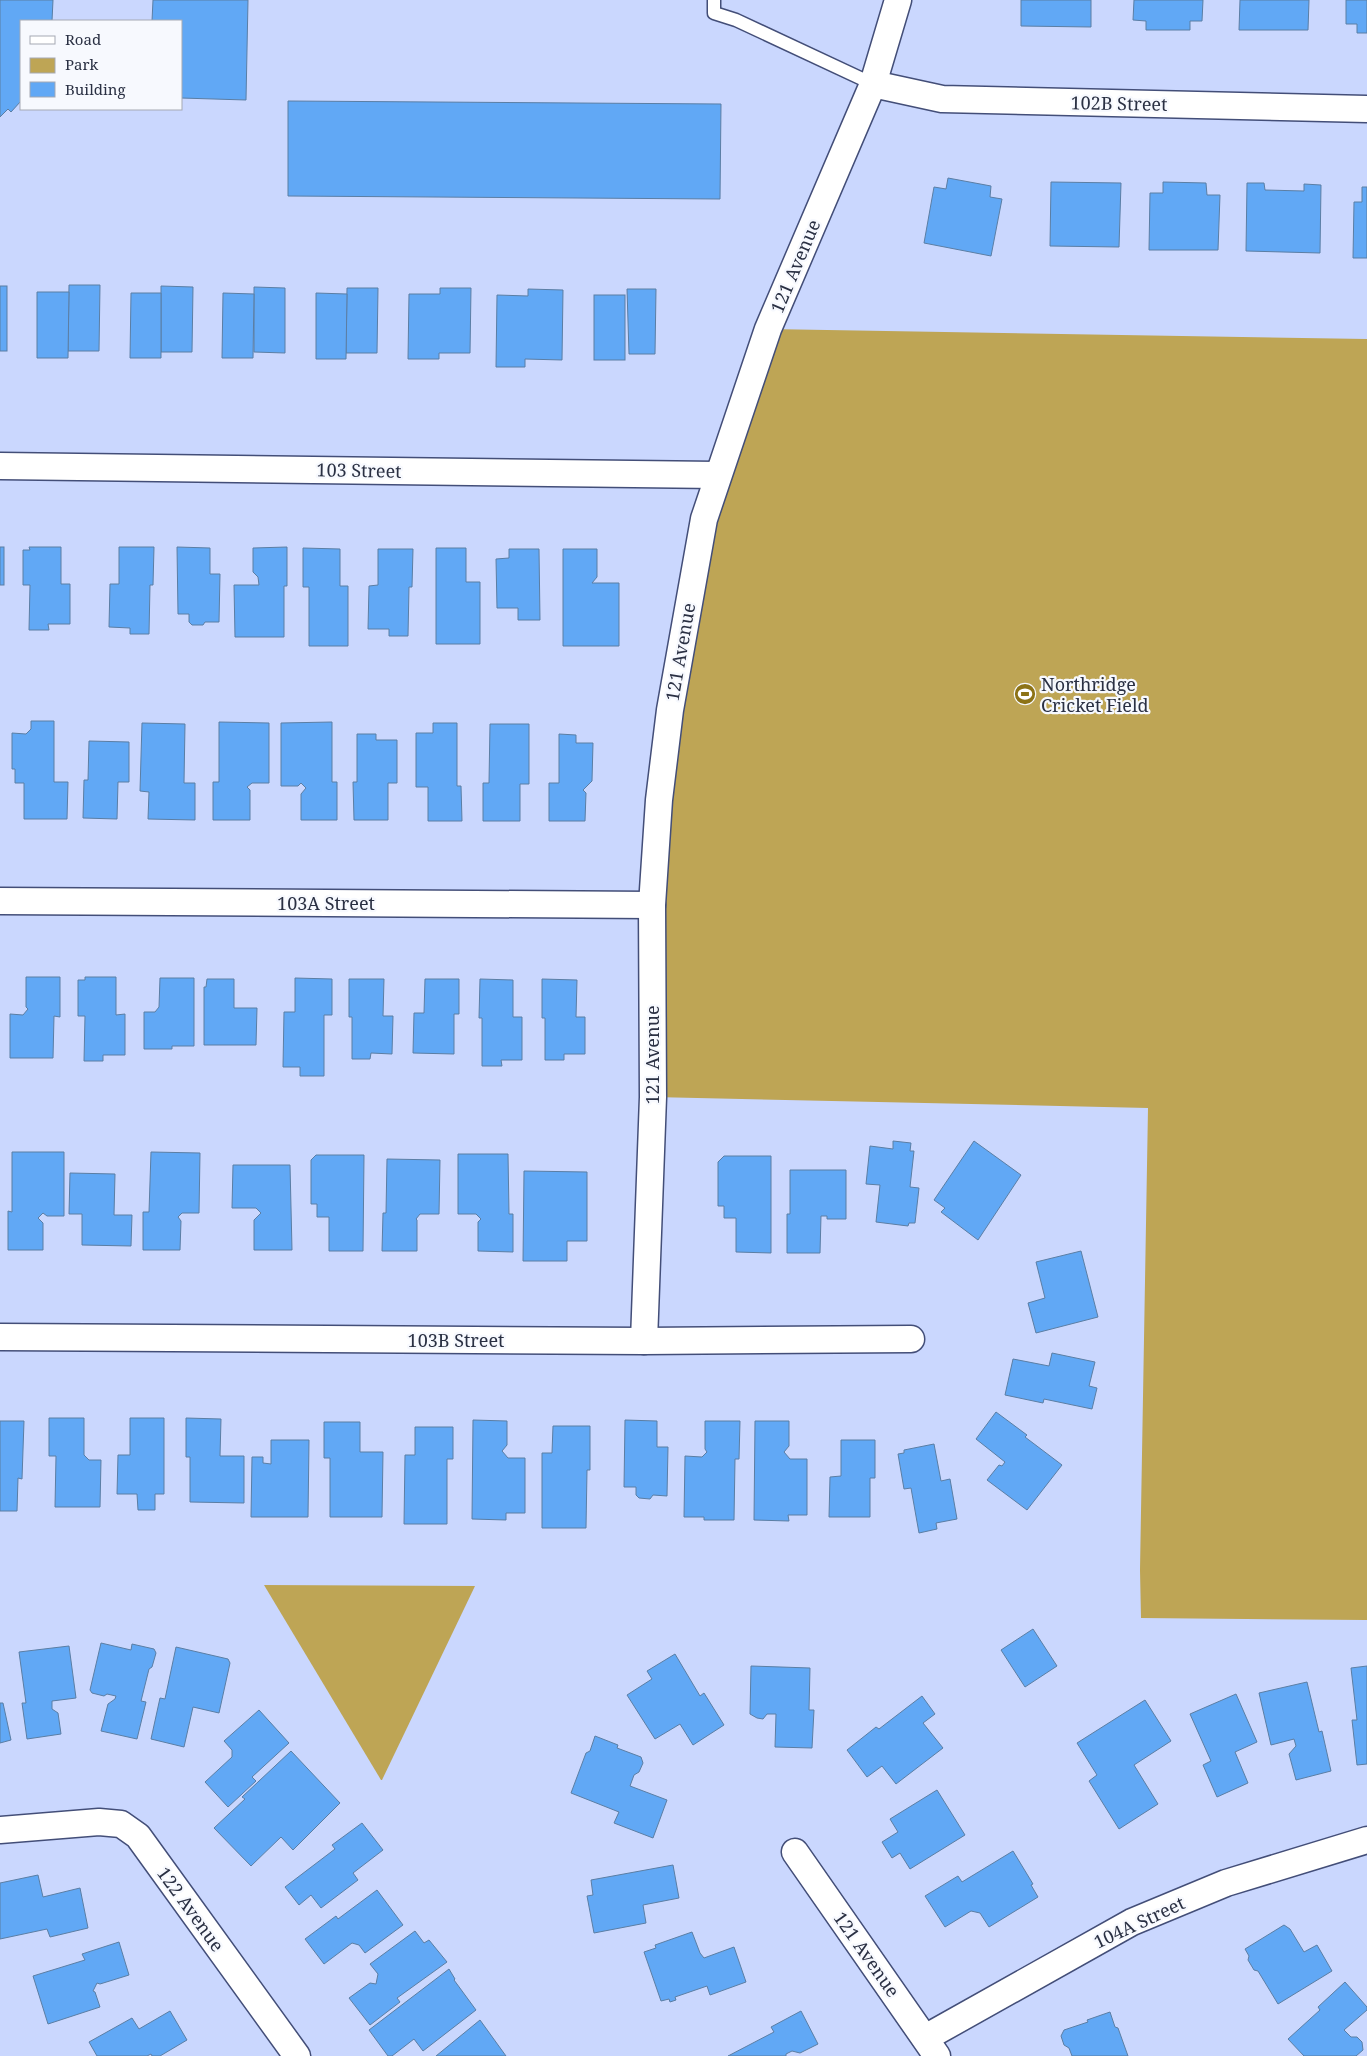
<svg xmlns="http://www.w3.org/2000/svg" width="1367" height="2056" viewBox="0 0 1367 2056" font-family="'Noto Serif',serif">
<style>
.green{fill:#bea555}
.building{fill:#61a8f5;stroke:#5b7ea4}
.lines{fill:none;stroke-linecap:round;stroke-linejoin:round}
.lane-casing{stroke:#434e78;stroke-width:15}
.street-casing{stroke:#434e78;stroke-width:29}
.lane{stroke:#fff;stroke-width:12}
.street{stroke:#fff;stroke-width:26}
.labels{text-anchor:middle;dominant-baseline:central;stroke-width:4.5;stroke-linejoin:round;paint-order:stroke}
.street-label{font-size:18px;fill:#2a3043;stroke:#f7f9fe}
.poi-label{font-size:18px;fill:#2a3043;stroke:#f7f9fe;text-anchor:start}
</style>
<rect width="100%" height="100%" fill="#cad7fe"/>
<!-- green -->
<g class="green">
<path d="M768,329L1367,339V1620L1141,1618L1140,1570L1148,1108L653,1097L652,905L704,519Z"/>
<path d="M264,1585L475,1586L382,1780H381Z"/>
</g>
<!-- building -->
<g class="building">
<path d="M0,0H53L52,21H21V101L11,112L8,109L0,117Z"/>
<path d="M153,0H248L246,100L181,98V21H152Z"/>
<path d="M1021,0H1091V27L1021,26Z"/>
<path d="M1134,0H1203L1202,21H1190V30H1146V21L1133,20Z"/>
<path d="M1240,0H1309L1308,30H1239Z"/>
<path d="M1346,0H1367V33H1357V24H1346Z"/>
<path d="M288,101L721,104L720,199L288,196Z"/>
<path d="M948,178L991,186L990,197L1002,199L991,256L924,243L934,187L946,189Z"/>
<path d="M1051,182L1121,183L1119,247L1050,246Z"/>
<path d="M1163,182L1206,183L1207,195H1220L1218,250H1149L1150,193H1163Z"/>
<path d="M1247,183H1264L1265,190L1304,191V184L1321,185L1320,253L1246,251Z"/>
<path d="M1362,187H1367V258H1353L1354,202H1362Z"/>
<path d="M69,285H100L99,351H68Z"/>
<rect x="0" y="286" width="7" height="65"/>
<path d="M161,286L193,287L192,352H161Z"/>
<path d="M254,287L285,288V353L254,352Z"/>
<path d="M347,288H378L377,353H346Z"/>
<path d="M440,288H471L470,353H439V359H408L409,294H440Z"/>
<path d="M528,289L563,290L562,360L525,359V367H496L497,295L528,296Z"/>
<path d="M627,289H656L655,354H629Z"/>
<path d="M37,292H69L68,358H37Z"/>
<path d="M131,293H161V358H130Z"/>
<path d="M223,293L254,294L253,358H222Z"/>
<path d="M316,293L347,294L346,359H316Z"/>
<rect x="594" y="295" width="31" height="65"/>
<rect x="0" y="547" width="4" height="38"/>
<path d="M29,547H61V584H70V624H48L49,630H29L30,585H23V550H30Z"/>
<path d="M119,547H154L153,585H150L149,634H130V628L109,627L110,584H119Z"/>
<path d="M177,547L210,548V574H220L219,622H205L203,625H192L189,622V614H178Z"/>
<path d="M287,547V586H284V637H235L234,585H259L258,577L253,572V548Z"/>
<path d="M303,548L340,549V586H348V646H309V587H303Z"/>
<path d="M436,548H466V582H480V644H436Z"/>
<path d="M378,549H413L412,587H409L408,636H389V629H368L369,586L378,585Z"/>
<path d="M509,549H539L540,620H518V608H497L496,559L509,558Z"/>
<path d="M563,549H597V577L592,583H619V646H563Z"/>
<path d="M31,721H54V782H68L67,819H24V783H15V769H12V733L26,734L31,729Z"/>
<path d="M219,722L269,723V783H252L247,787L250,790V820H213V782H219Z"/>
<path d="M332,722V782H337V820H301V794L306,788L301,783L298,786H281V723Z"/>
<path d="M142,723L185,724L184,783H195V820L148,819L149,792L140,791Z"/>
<path d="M433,723H457V786H461L462,821H428V787H416V733H433Z"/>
<path d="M490,724H529V784H520V821H483V783H489Z"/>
<path d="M357,734H376V740H397V783H388V820H354L353,782H357Z"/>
<path d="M559,734L576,735V743H593L592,781L583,790L586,793L585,821H549V783H559Z"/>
<path d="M89,741L129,742V782H118L117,819L83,818L84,780H88Z"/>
<path d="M26,977H60V1017L54,1016L53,1058H10V1014L23,1015L28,1009L26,1007Z"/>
<path d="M85,977H116V1015L125,1014V1055H103V1061H84L85,1016H78V980H85Z"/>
<path d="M160,978H194V1046H172V1049H144V1012H155L159,1007Z"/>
<path d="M295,978L332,979V1015H324V1076H300V1067H283L284,1012H295Z"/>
<path d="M207,979H234V1008H257L256,1045H204V987H206Z"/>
<path d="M349,979H384L383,1016H393L392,1054L371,1053L370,1059H352V1017H349Z"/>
<path d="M425,979H459V1014H454V1054L413,1053L414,1013H424Z"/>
<path d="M480,979L513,980V1017H522V1060H501L502,1066H482V1018H479Z"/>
<path d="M542,979L577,980L576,1017H585V1054H564V1060H545V1018H542Z"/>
<path d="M893,1141L911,1143L910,1151H914L910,1187L919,1188L915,1223H909L908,1226L876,1222L880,1185L866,1184L870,1146L893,1149Z"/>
<path d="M974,1141L1021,1175L978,1240L941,1212L945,1208L934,1200Z"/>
<path d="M12,1152H64V1216H47L43,1213L38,1218L43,1223V1250H8V1211L12,1212Z"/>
<path d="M151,1152L200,1153L199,1213H182L178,1217L181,1221L180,1250H143V1212H149Z"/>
<path d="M458,1154H508L509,1214H513V1252L478,1251V1222L481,1219L476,1214H458Z"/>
<path d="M316,1155H364L363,1251H329V1217H317V1204H311V1160Z"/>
<path d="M724,1156H771V1253L736,1252V1218H724V1206H718V1162Z"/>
<path d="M387,1159L440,1160L439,1214H420L416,1219L417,1220V1251H382L383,1213H386Z"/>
<path d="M233,1165H290L292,1250H254V1220L261,1213L256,1208H232Z"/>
<path d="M790,1170H846V1219H827V1216H821L820,1253H787V1214H790Z"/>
<path d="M524,1171L587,1172V1241H567V1261H523Z"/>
<path d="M70,1173L115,1174L114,1215H132L131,1246L82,1245V1214H69Z"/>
<path d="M1081,1251L1098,1317L1036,1333L1028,1303L1045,1298L1036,1262Z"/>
<path d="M1052,1353L1095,1362L1089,1386L1097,1388L1092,1409L1044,1399L1043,1403L1005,1395L1013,1359L1049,1366Z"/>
<path d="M996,1412L1027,1435L1025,1437L1062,1465L1027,1510L987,1480L999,1465L1002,1466L1005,1462L976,1439Z"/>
<path d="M49,1418H84V1455L89,1460H101L100,1507H55L56,1456H49Z"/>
<path d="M130,1418H164V1494H155V1510H138L137,1494H117L118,1455H130Z"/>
<path d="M186,1418L221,1419L220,1456H244V1503L190,1502V1457H186Z"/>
<path d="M473,1420L507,1421V1445L502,1451L508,1458H525V1513H506V1520L472,1519Z"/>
<path d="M625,1420L657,1421V1447H668L667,1496L653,1495L650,1499L639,1498L636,1495V1487H624Z"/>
<path d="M0,1421H24L22,1479L18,1478L17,1511H0Z"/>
<path d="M705,1421H740L739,1459H735L734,1520H704V1517H684L685,1456L702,1457L707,1452L705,1449Z"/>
<path d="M755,1421H789V1446L784,1452L790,1459H807V1515H788L789,1521L754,1520Z"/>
<path d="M324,1422H360V1452H383L382,1517H330V1458H324Z"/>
<path d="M553,1426H590V1470H587L586,1528H542V1453H552Z"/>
<path d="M415,1427H453V1459H447V1524H404L405,1455H415Z"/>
<path d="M271,1440H309L308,1517H251L252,1457H263V1463L271,1464Z"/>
<path d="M841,1440H875V1478H870V1517H829L830,1477L841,1476Z"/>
<path d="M934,1444L941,1481L950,1479L957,1519L936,1523L937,1529L919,1533L911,1488L904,1489L898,1454L904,1453V1450Z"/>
<path d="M1033,1629L1057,1666L1025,1687L1001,1650Z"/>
<path d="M101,1643L131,1650L132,1644L154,1649L156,1653L152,1667L149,1669L141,1701L146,1702L137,1739L101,1731L108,1704L115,1699L116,1696L107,1694L104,1696L92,1693L90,1690Z"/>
<path d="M69,1646L76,1698L52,1701V1709L58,1713L61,1734L27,1739L22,1703H26L19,1652Z"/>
<path d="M176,1647L228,1659L230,1663L219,1713L193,1707L184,1747L151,1739L160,1698L165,1699Z"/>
<path d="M675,1654L700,1696L704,1693L724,1725L693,1745L680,1724L655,1739L627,1695L652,1679L647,1671Z"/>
<path d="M751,1666L810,1668L809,1710H814L812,1748L775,1747L776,1714H767L763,1719L757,1718L750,1714Z"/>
<path d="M1367,1666V1764L1357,1765L1352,1720H1357L1351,1668Z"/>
<path d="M1307,1682L1319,1732L1322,1731L1331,1771L1296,1780L1289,1754L1296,1746L1294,1739L1271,1745L1259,1693Z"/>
<path d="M1236,1694L1257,1742L1235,1752L1248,1783L1217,1797L1203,1765L1211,1761L1190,1714Z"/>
<path d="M922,1696L935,1714L923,1723L943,1748L896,1784L882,1766L867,1777L847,1750L876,1727L879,1729Z"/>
<path d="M1145,1700L1171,1741L1134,1765L1158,1804L1119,1829L1089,1781L1097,1775L1077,1743Z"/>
<path d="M0,1703H3L11,1740L0,1743Z"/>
<path d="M259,1710L289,1743L252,1777L256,1781L228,1807L205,1782L232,1757V1750L224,1741Z"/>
<path d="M595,1736L618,1745L617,1748L641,1757L643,1763L639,1772L634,1775L630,1786L667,1800L653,1838L614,1823L619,1812L571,1793L586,1753L590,1751Z"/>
<path d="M291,1751L340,1803L293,1850L281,1837L251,1866L214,1828L245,1799L242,1797Z"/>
<path d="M937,1790L965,1835L910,1869L900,1853L892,1858L882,1842L898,1832L890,1819Z"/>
<path d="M362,1823L383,1850L353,1873L358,1880L321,1908L311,1895L299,1905L285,1887L335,1849L332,1845Z"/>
<path d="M1013,1851L1033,1884L1031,1885L1038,1897L989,1927L980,1913L971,1911L945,1927L925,1896L958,1876L962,1882Z"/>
<path d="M673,1865L679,1898L643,1905L646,1923L594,1933L587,1896L593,1895L591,1880Z"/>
<path d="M38,1875L43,1897L80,1888L88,1928L50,1937L47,1929L0,1939V1883Z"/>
<path d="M377,1890L403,1925L365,1953L359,1945L352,1943L324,1964L305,1939L336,1916L338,1919Z"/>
<path d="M1284,1925L1290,1929L1304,1952L1317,1945L1332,1971L1278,2004L1258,1971L1254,1970L1248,1960L1249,1956L1245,1949Z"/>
<path d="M415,1931L424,1943L429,1940L447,1962L397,1998L400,2002L370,2025L349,1998L370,1983L376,1984L378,1974L370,1964Z"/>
<path d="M692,1932L700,1953L704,1958L734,1947L746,1982L710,1995L707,1986L675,1997L676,2000L670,2002L669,1999L661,2001L644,1952L656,1948L655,1945Z"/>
<path d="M119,1942L129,1975L100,1984L97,1983L93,1991L95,1992L100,2007L48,2024L33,1976L85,1960L82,1954Z"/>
<path d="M449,1969L455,1979L454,1980L476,2010L423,2051L414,2039L392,2056H388L369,2030Z"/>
<path d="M1345,1982L1367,2007V2010L1344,2030L1351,2037H1357L1362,2042L1363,2050L1356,2056H1304L1288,2039L1320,2010L1318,2007Z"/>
<path d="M170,2011L187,2040L160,2056H152L151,2054L147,2056H97L89,2042L132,2018L139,2029Z"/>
<path d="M801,2011L818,2044L800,2053L792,2051L786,2054V2056H728L774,2032L771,2027Z"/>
<path d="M1110,2012L1115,2027L1118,2028L1128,2056H1072L1069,2048L1064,2045L1061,2036L1064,2030L1088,2022L1087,2020Z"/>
<path d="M480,2020L506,2056H436Z"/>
</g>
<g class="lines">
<!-- lane casing -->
<g class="lane-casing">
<path id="lane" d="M714,0V13L736,20L873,84"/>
</g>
<!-- street casing -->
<g class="street-casing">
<g id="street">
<path d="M873,84L942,99L1367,109"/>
<path d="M0,466L717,475"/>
<path d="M0,901L652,905"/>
<path d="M0,1337L644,1341L911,1339"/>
<path d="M644,1341L653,1097L652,905L659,800L670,710L704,519L768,329L873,84L898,0"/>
<path d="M0,1830L99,1822L121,1824L138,1836L297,2056"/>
<path d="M795,1852L937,2056"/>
<path d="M925,2038L1132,1922L1226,1883L1367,1840"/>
</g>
</g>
<!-- lane -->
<use href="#lane" class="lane"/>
<!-- street -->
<use href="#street" class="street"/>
</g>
<!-- icons -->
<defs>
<g id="stadium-disc" transform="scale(1.125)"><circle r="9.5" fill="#8d7317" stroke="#f7f9fe"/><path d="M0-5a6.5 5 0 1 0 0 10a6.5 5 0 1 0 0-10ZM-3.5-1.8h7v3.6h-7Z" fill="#fff"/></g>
</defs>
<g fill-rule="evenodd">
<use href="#stadium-disc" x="1025" y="694"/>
</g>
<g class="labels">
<!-- street labels -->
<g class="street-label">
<text transform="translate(1119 103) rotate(1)">102B Street</text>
<text transform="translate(795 266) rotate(-67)">121 Avenue</text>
<text transform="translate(359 470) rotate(1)">103 Street</text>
<text transform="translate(680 652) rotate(-80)">121 Avenue</text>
<text x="326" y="903">103A Street</text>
<text transform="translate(652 1055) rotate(-90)">121 Avenue</text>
<text x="456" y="1340">103B Street</text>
<text transform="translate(191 1909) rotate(54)">122 Avenue</text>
<text transform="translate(1139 1922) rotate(-25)">104A Street</text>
<text transform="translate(867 1954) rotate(55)">121 Avenue</text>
</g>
<!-- poi labels -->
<g class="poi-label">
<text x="1041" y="684">Northridge<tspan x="1041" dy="21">Cricket Field</tspan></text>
</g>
</g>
<!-- legend -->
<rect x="20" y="20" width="162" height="90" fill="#f7f9fe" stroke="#a5a9b3"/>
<rect x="30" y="36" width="25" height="8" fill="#ffffff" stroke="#a5a9b3"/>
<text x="65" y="45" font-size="15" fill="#2a3043">Road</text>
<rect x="30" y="58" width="25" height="15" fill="#bea555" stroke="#a5a9b3"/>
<text x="65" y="70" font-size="15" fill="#2a3043">Park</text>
<rect x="30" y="82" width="25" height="15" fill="#61a8f5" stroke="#a5a9b3"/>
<text x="65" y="95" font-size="15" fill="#2a3043">Building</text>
</svg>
